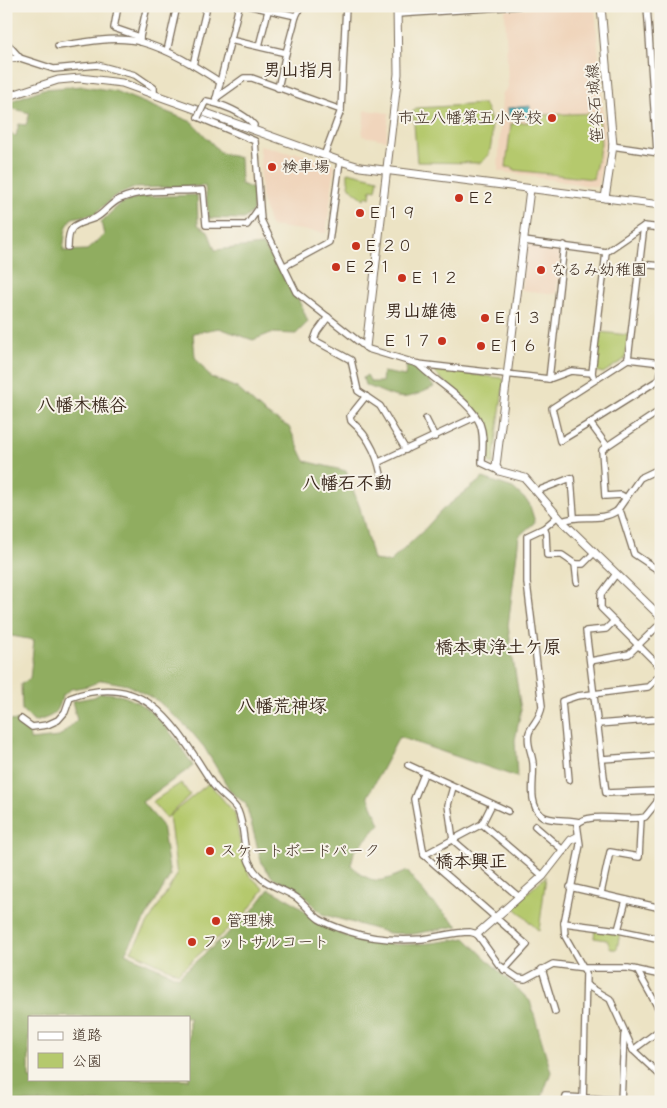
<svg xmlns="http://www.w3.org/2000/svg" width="667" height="1108" viewBox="0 0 667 1108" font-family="'Comic Neue','Klee One',sans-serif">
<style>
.built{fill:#f0d5bc}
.green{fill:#b5c96d;stroke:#787a46}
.forest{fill:#90ad60;stroke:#666c3f;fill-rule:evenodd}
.water{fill:#3faebc;stroke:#3d6c6d}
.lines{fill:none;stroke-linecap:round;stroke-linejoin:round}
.minor-casing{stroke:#796b58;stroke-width:8}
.tertiary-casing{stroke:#796b58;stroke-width:9}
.minor{stroke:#fff;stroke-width:5.5}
.tertiary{stroke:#fff;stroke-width:7}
.minor-bridge-casing{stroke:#796b58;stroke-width:8;stroke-linecap:butt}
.minor-bridge{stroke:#fff;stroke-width:5.5}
.poi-dot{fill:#c8321e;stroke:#f7f3e8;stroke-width:2}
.labels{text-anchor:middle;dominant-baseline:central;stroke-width:4;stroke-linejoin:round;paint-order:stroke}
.street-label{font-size:16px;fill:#3b2a1e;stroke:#f7f3e8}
.poi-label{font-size:16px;fill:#3b2a1e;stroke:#f7f3e8;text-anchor:start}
.neighbourhood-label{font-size:18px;font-weight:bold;fill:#3b2a1e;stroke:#f7f3e8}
</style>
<rect width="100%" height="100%" fill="#f7f3e8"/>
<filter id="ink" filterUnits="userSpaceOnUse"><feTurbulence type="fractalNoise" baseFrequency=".02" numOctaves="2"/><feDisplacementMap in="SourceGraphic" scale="10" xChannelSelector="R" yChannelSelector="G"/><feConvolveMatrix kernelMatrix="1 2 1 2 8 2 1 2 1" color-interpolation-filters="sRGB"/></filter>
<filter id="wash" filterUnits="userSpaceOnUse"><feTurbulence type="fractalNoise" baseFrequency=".0096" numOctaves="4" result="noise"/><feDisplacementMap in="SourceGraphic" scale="20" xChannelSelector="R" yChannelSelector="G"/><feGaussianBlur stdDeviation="1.12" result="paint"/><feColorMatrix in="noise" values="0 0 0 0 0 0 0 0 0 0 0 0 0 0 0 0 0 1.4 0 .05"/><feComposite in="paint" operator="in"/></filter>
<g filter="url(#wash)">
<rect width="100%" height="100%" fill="#ece3c4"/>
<!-- built -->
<g class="built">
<path d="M561,6H595L605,142L598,187L498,171L502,94L508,87L505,10Z"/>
<path d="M365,110L389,113L386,140L362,136Z"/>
<path d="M260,145L293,154L294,152L335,165L326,233L270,226L261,196Z"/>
<path d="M529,243L559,247L562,250L556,294L521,290L526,246Z"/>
</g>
<!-- green -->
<g class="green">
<path d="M484,104C493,117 497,155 480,163L417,162L413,111L417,108Z"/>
<path d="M599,113L601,144L593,179L514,170V168L506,167L511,124L535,121L536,115Z"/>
<path d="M348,172L378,179L376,190L371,189L370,198L367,196L364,199C352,189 347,189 348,172Z"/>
<path d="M599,332L628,335L625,359L603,373L596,371L595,368Z"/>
<path d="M434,370L502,378L504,380L493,465L486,460L484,425L471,406L434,372Z"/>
<path d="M181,783L190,795L166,818L152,802Z"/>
<path d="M209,783L235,814L241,848L249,875L264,889L247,912L178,973L131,951L177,875L169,816Z"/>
<path d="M546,876L539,931L513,906Z"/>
<path d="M595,929L620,933L617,949H611L607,940L594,938Z"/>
</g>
<!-- forest -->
<g class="forest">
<path d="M84,86L115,91L192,122L221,153L240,158L241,184L254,189L253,211L244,219L209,218L205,186L134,188L113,197L95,214L72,218L66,228L63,251L87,250L104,235L101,222L120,204L139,197L197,195L198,225L208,231L215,250L262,245C282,269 297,292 308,322L296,334L271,333L253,340L219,328L193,333L195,357L210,377L237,388L265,413L289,427L305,461L346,471L360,508L373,560L390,562L423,531L442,510L483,478L513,488L529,503L535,522L519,536L508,626L521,710L515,740L517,777L399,737L368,796L380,824L354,852L351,865C373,887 381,882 407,871L428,898L458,926L413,934L389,933L322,914L297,888L273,878L262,864L246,804L231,792L204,747L188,728L158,701L128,685L102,680L88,686L71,689L62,696C58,716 52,716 34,722L22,710L21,684L30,679L34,640L6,635V133L16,136L19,124L26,125L30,113L6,107V103L43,89Z"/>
<path d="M407,363L416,366L434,387C398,404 400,398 365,385L363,378L367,375L371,382H382L383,372L405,376Z"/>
<path d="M101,693C145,692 172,732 193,766L142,802L162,825L170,876L125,953L178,977L250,914L269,889C277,893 285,897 293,902C301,907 308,916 316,921C360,951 415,947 465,938L530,1001L551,1072L540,1102H6V720L19,721L24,727L29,729L30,740L59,737L77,720L72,701L94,697ZM29,1017H189V1079H29Z"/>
</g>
<!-- water -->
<path class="water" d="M530,106V118L509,119L508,108Z"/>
</g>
<g filter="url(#ink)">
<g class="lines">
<!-- minor casing -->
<g class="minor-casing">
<g id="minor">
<path d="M118,6L114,28L140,37V42"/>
<path d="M251,6L296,16"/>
<path d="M647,6L657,152"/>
<path d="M398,14L518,6"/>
<path d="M140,37L147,6"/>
<path d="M230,40L286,53L296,16L301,6"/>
<path d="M6,42L20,58L54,69L97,65L135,75L154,88V94"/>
<path d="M58,46C83,43 116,35 141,42C170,50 195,66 220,82"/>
<path d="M259,46L269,7"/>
<path d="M167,51L177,6"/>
<path d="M6,59L20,58"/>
<path d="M193,65L207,6"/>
<path d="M278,88L286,53"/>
<path d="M216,98L244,78H252L341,110"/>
<path d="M215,103L239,6"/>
<path d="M204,104L206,101C222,104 244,113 254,125L253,129"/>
<path d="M198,117L255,141L261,220L296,292L368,349L418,364L549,379L571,371L592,373"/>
<path d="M612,146L659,153"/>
<path d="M324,156L341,110L346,6"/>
<path d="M524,241L606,252L644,226L661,228"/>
<path d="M68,247C68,222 77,225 95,218C104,214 110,203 120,199C145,188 176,192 203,190L206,225H247L259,208"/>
<path d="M640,264L661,266"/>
<path d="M285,266L329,242L340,161"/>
<path d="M328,317L317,332L314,340L351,360L358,391L380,406L406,450"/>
<path d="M628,359L644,226"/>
<path d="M661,363L628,359L552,408L560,441L590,423L607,446L661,410"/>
<path d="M418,364C435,382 471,401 480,424C485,437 482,450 482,463L499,471"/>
<path d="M593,376L592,373L606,252"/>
<path d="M549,379L564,245"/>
<path d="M366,396L350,416L351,421C371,438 379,459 383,485"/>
<path d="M426,419L435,437"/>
<path d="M590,423L660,379L661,370"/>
<path d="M607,446L602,450L605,496L621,495L626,498"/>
<path d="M379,462L475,417"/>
<path d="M537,491L571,478L574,516"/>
<path d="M617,511L621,513L634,554L661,572"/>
<path d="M558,516L544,528L527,536V583L542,706C540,720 532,723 529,733C526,743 532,753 533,763C535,779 527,802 541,815C549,822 568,819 579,822"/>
<path d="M562,521C580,514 601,522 617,511L640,478L661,468"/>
<path d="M544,528L546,533L547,555H562L575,564H583L595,552"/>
<path d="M575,564L577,582"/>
<path d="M616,574L601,594V608L661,668"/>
<path d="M590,661L629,654L661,623"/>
<path d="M21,719L32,727L47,725L58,720L65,712L70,698C147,669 176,728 212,783C219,794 234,802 238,811C247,832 240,857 258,875C269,887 284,889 297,898C305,904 311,913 319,919C327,924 338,928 347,931C371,939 396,941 422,939C438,937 454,932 470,932L477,934L499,965L518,978L525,979L553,964L585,968H628L661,975"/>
<path d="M598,724L661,719"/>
<path d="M602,759L661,755"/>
<path d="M408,765L508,811"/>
<path d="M424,774L414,799L424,855L527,945L504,970"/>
<path d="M569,780L562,701L577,696L648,687L661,674"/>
<path d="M453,787L448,805L453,840L519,897"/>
<path d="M492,804L482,824L543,876"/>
<path d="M535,826L564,851"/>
<path d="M424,855L482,824"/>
<path d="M570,887L661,908"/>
<path d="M601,893L610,852L639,857L641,818"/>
<path d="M564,923L618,930L661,939"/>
<path d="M618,930L626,900"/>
<path d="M542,969L555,1012"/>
<path d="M637,970L661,1013"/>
<path d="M586,985L610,999L633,1050L661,1076"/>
<path d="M633,1050L661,1029"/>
<path d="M565,1102L566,1097L622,1100"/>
<path d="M583,1102L586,973L565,936L564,923L580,845L577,824C589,811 628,822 645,817L657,802L658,795L655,791L606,793L586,631L606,629L614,621"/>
<path d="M621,1102L624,1035"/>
</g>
</g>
<!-- tertiary casing -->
<g class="tertiary-casing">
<g id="tertiary">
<path d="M601,6L613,146L605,198"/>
<path d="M6,97L58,80L80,78L122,83L340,161L360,167L661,205"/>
<path d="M530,189L496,466L499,471L525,478L562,521L661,617"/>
<path d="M366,347L398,74L397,6"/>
<path d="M477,934L543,876L571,840L577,837"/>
</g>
</g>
<!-- minor -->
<use href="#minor" class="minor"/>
<!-- tertiary -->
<use href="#tertiary" class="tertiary"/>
<!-- minor-bridge casing -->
<g class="minor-bridge-casing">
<path id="minor-bridge" d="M198,117L204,104"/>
</g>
<!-- minor-bridge -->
<use href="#minor-bridge" class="minor-bridge"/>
</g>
</g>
<!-- markers -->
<g class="poi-dot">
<circle cx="552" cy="118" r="5"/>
<circle cx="272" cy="167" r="5"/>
<circle cx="459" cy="198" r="5"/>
<circle cx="360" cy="213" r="5"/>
<circle cx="356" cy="246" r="5"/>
<circle cx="336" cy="267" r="5"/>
<circle cx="541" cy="270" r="5"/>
<circle cx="402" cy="278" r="5"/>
<circle cx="485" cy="318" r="5"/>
<circle cx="442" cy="341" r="5"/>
<circle cx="481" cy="346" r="5"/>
<circle cx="210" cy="851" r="5"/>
<circle cx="216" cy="921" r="5"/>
<circle cx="192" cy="942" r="5"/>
</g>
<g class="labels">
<!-- street labels -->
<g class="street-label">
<text transform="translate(595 103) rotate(-94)">笹谷石城線</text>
</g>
<!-- poi labels -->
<g class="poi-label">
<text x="542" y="118" text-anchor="end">市立八幡第五小学校</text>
<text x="282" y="167">検車場</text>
<text x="469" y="198">E 2</text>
<text x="370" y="213">E １９</text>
<text x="366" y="246">E ２０</text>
<text x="346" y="267">E ２１</text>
<text x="551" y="270">なるみ幼稚園</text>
<text x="412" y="278">E １２</text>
<text x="495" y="318">E １３</text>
<text x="432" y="341" text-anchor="end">E １７</text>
<text x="491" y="346">E １６</text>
<text x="220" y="851">スケートボードパーク</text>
<text x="226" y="921">管理棟</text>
<text x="202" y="942">フットサルコート</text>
</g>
<!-- neighbourhood labels -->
<g class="neighbourhood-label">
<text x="299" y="70">男山指月</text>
<text x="421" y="311">男山雄徳</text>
<text x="82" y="405">八幡木樵谷</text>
<text x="347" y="483">八幡石不動</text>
<text x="498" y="647">橋本東浄土ケ原</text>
<text x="282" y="706">八幡荒神塚</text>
<text x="471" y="861">橋本興正</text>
</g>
</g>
<!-- margin -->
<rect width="667" height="1108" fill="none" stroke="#f7f3e8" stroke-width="25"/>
<!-- legend -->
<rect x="28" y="1016" width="162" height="65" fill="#f7f3e8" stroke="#aca397"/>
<rect x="38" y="1032" width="25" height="8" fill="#ffffff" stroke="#aca397"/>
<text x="72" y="1040" font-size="15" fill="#3b2a1e">道路</text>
<rect x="38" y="1053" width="25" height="15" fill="#b5c96d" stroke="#aca397"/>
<text x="72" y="1066" font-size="15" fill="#3b2a1e">公園</text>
</svg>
